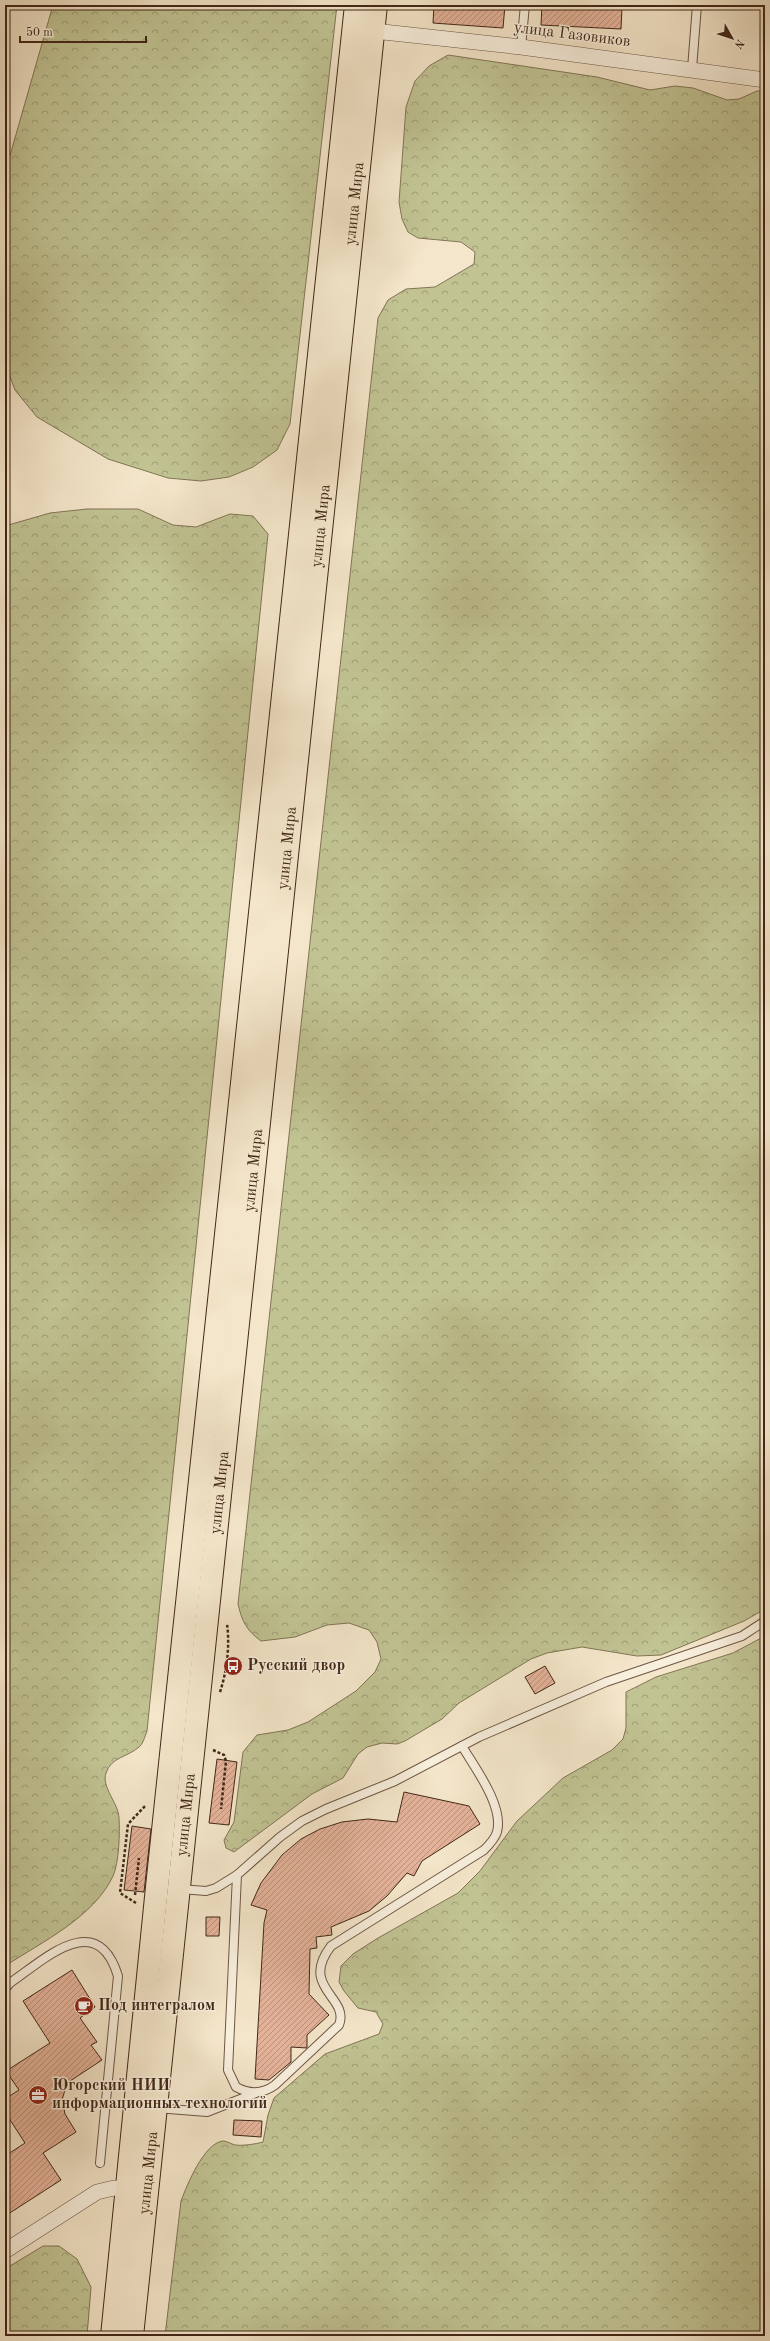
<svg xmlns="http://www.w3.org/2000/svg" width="770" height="2341" viewBox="0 0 770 2341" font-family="'Old Standard TT',serif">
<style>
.forest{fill:url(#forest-crowns);stroke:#817555}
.building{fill:url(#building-hatch);stroke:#412717}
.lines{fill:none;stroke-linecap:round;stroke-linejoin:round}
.lane-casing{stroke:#6e5744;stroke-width:10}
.street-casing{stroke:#6e5744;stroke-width:16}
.primary-casing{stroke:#412717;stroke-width:24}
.path{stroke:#412717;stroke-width:2.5;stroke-dasharray:3 2;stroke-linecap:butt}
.lane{stroke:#f8efdd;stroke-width:8}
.street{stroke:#f8efdd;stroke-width:15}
.primary{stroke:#f4e6ca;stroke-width:22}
.labels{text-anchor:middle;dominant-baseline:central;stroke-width:3;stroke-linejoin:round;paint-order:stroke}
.street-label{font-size:16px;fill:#412717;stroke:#f8efdd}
.poi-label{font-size:16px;font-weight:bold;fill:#412717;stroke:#f8efdd;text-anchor:start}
</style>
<defs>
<pattern id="forest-crowns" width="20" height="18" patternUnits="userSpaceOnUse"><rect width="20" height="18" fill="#c1c393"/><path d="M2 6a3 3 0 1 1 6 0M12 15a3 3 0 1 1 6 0" fill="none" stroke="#9e9e77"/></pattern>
<pattern id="building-hatch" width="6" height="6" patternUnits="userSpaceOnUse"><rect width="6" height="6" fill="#e4b299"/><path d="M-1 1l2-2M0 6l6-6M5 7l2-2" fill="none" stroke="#ba917c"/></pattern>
</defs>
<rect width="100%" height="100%" fill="#f4e6ca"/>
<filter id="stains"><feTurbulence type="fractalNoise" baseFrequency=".005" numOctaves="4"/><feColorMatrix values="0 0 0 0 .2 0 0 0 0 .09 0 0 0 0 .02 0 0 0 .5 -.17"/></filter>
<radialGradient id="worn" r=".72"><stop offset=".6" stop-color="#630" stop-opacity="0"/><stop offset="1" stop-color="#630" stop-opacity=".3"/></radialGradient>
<!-- forest -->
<g class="forest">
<path d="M53,5H337L290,424L277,450L253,467L229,477L201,481L168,478L108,459L37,417L15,390L5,363V173Z"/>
<path d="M448,55L597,77L650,90L675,86L693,88L727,100L739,99L757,91H765V1609L744,1621L661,1655L637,1656L582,1647L547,1653L531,1659L459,1703L442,1719L405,1741L397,1744L382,1743L367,1747L358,1754L343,1778L312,1794L234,1852L226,1848L224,1840L234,1822L243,1752L257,1735L288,1730L308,1722L356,1691L375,1672L381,1659L377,1642L369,1630L349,1623L327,1625L295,1637L261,1641C246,1630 242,1621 238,1604L378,318L388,300L406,289L435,287L474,264L475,252L461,242L418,238L408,232L402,219L399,202L406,107L415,81L429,66Z"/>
<path d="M87,509H138L173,525L196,527L230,514L253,516L268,534L147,1731C145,1736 143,1744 139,1747C128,1757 111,1757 106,1773C101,1787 119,1804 119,1818C120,1833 119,1863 113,1876C94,1917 42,1942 5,1966V526L50,513Z"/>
<path d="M765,1636V2336H165L181,2201C187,2185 204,2143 223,2141C227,2141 231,2144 235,2145C243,2146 256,2144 263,2142L268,2115L274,2098L325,2054L379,2034L383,2024L376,2012L358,2008L344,1991L339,1982L341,1966L353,1954L378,1938L458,1893L480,1871L517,1821L563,1778L612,1750L623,1739L626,1728V1692L656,1677L733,1653Z"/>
<path d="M43,2246H59L77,2259L91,2287L87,2336H5V2269Z"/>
</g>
<!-- building -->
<g class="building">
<path d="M434,5H505L503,28L433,23Z"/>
<path d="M542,5L622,7L621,29L541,25Z"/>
<path d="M545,1666L555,1683L535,1694L525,1677Z"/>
<path d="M217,1759L237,1762L229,1825L209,1823Z"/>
<path d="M404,1792L469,1806L480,1824L422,1861L414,1876L407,1873L387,1896L369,1911L331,1927L332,1935L316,1937L317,1948L310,1949L309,1994L329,2015L307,2035V2048L291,2047V2062L269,2080L255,2079L264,1923L267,1910L251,1905L261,1883L282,1855L301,1839L320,1829L342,1822L368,1819L397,1822Z"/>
<path d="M132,1826L151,1829L144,1892L124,1890Z"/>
<path d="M206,1917H220L219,1936H206Z"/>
<path d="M72,1970L95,2007L80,2018L97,2042L91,2045L102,2060L67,2083L62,2100L65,2114L76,2132L43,2153L61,2180L5,2216V2156L25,2143L5,2112V2099L19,2090L6,2071L50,2043L23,2001Z"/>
<path d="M234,2120L262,2121L261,2137L233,2135Z"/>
</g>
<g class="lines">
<!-- lane casing -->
<g class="lane-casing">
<g id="lane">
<path d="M521,47L525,5"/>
<path d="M692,69L697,5"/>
<path d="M237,1875L228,2070L236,2087C249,2094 263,2094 275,2085L339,2025C350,1997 299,1988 331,1946L484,1850C489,1845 495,1839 497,1832C504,1806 475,1768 462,1746"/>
<path d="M180,1889L206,1891L216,1888L237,1875L280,1837L302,1821L326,1809L395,1781L479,1737L606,1682L742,1636L765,1621"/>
<path d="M5,1989L10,1983C45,1959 97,1908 118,1976L100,2163"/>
<path d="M156,2108L207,2112L256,2093"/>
</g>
</g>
<!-- street casing -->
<g class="street-casing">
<g id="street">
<path d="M374,31L521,47L765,80"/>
<path d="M5,2251L97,2192L114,2188L127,2190"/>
</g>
</g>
<!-- primary casing -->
<g class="primary-casing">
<g id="primary">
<path d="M112,2336L157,1887L356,5"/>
<path id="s1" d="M132,2336L376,5"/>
</g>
</g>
<!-- path -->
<g class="path">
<path d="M220,1692C227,1671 230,1645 227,1624"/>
<path d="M213,1750L224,1755L226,1761L221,1809"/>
<path d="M135,1895L139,1858"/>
<path d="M136,1903L120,1893L128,1824L146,1805"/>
</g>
<!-- lane -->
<use href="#lane" class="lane"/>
<!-- street -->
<use href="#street" class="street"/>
<!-- primary -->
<use href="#primary" class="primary"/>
</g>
<!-- icons -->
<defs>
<g id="bus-disc" transform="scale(1)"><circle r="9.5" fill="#8f2418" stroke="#f8efdd"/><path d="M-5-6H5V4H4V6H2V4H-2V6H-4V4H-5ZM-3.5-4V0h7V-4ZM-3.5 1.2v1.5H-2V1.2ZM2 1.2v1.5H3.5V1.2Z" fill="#fff"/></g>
<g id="cafe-disc" transform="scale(1)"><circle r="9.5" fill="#8f2418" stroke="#f8efdd"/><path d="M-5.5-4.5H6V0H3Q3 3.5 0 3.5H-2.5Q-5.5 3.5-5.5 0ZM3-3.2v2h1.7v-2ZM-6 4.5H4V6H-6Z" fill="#fff"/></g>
<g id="office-disc" transform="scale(1)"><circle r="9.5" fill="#8f2418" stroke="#f8efdd"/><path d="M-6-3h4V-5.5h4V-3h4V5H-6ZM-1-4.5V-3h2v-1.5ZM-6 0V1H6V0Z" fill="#fff"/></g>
</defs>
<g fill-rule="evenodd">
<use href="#bus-disc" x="233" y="1666"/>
<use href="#cafe-disc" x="84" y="2006"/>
<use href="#office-disc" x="38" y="2095"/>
</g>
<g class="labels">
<!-- street labels -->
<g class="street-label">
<text transform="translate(572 35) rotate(7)">улица Газовиков</text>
<text stroke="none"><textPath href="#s1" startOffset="2144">улица Мира</textPath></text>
<text stroke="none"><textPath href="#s1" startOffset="1820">улица Мира</textPath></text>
<text stroke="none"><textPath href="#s1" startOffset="1496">улица Мира</textPath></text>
<text stroke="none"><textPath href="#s1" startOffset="1172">улица Мира</textPath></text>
<text stroke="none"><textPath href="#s1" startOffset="848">улица Мира</textPath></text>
<text stroke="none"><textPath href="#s1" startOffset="524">улица Мира</textPath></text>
<text stroke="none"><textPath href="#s1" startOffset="164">улица Мира</textPath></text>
</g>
<!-- poi labels -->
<g class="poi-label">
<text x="247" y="1666">Русский двор</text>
<text x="98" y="2006">Под интегралом</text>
<text x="52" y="2086">Югорский НИИ<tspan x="52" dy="18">информационных технологий</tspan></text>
</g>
</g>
<!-- margin -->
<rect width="770" height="2341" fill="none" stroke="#f4e6ca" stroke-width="20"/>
<rect x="6" y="6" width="758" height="2329" fill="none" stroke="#412717" stroke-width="2"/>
<rect x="10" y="10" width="750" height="2321" fill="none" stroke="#412717"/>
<!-- north arrow -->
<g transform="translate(732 38) rotate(129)" stroke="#f8efdd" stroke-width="3" paint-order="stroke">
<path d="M0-3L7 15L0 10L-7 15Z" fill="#412717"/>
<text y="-6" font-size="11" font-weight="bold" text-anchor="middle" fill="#412717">N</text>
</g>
<!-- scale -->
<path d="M20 36v6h126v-6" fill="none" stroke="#412717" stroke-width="2"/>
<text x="26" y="36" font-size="12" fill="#412717" stroke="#f8efdd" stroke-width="3" paint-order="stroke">50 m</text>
<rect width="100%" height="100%" filter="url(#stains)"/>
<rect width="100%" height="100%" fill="url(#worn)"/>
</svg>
